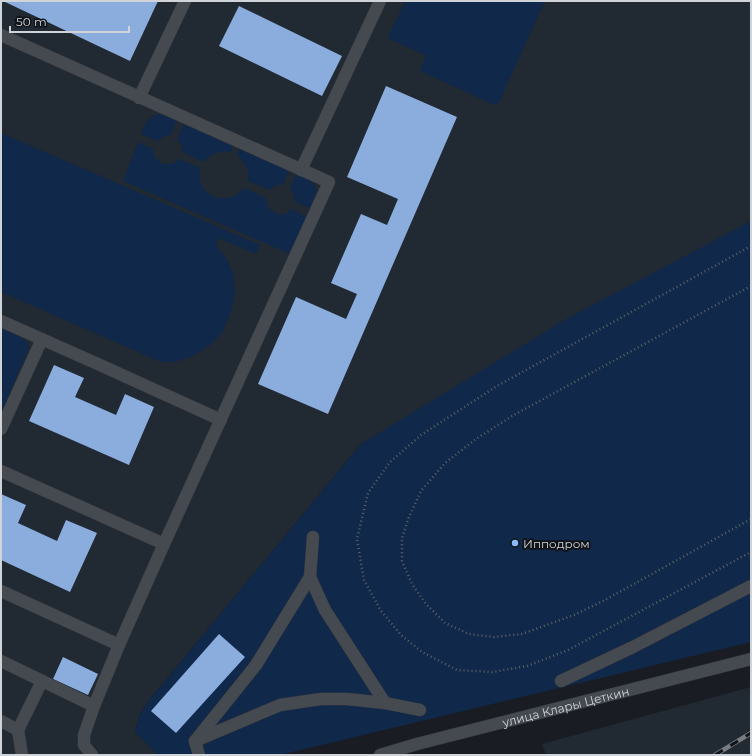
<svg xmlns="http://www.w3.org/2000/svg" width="752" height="756" viewBox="0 0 752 756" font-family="Montserrat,sans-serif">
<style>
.built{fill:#212933}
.green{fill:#102849}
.building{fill:#8aadde}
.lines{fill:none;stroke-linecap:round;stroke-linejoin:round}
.minor-casing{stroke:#36383d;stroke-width:13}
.path{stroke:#5d6166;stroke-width:2.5;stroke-dasharray:1 3;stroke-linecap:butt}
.minor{stroke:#454a51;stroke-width:12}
.rail-casing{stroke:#787c81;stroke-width:4.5}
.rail{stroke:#101419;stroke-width:3;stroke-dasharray:9;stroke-linecap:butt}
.poi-dot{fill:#8abafc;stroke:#101419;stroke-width:1.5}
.labels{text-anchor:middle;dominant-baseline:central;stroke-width:4;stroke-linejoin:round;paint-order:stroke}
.poi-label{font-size:12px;fill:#d0d3d7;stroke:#101419;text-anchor:start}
.street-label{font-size:12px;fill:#d0d3d7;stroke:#101419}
</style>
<rect width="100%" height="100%" fill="#191d23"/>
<!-- built -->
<g class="built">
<path d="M1,1H751V222L361,444L151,698L140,714L135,732L158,755H1Z"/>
<path d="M751,687V755H546L542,744Z"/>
</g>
<!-- green -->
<g class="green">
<path d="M405,1H545L497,106L420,71L426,56L388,38Z"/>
<path d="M159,114L177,120L171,135L164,136L157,141L141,134C146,123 147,118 159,114Z"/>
<path d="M184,123L233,145L231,152C219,150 211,153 204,162L182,152V145L177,140Z"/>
<path d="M1,133L260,245L256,254L218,238L216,245L227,259L233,273L235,293L230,314L222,333L209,346L193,356L175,362H161L1,292Z"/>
<path d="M138,142L153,149L154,156L162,164H172L179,159L200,168C200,174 199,179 201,184C205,195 220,201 231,197C236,196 240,192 244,188L266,198C267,209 270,211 281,215L287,213L291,209L307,217L290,254L123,181Z"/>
<path d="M240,148L289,170L283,185H276L270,190L248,181C249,167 246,165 237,155Z"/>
<path d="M296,174C307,178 313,179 317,191L310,208L295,202L294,195L290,188Z"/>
<path d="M751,221V642L280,755H158L135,732L140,714L151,698L361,444L568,318Z"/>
<path d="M1,328L22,337L27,342L29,348L1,413Z"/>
</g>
<!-- building -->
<g class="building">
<path d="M3,1H158L130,61Z"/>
<path d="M239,6L342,56L322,96L219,46Z"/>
<path d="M386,86L457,117L328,414L258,384L296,297L346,319L357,294L331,283L361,214L387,225L398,199L347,177Z"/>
<path d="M54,365L84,378L75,397L116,415L125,394L154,407L129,465L29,421Z"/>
<path d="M1,494L26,505L18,523L57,541L66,520L97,533L70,592L1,560Z"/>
<path d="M219,634L245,657L176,733L151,711Z"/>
<path d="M63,657L98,674L88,695L53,679Z"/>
</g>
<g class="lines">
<!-- minor casing -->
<g class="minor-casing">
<g id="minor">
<path d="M1,35L329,182L164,544L119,645L94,706L84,735V745L92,755"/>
<path d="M139,98L185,1"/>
<path d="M301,170L380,1"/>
<path d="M1,321L100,365L221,420"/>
<path d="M1,429L42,339"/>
<path d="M1,471L164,544"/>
<path d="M313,537L310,577L256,665L195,741L280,705L321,699H347L385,703L420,710"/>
<path d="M310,577L325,610L385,703"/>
<path d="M1,591L119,645"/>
<path d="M1,661L94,706"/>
<path d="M561,681L633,647L751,586"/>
<path d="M1,721L18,730L42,681"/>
<path d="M18,730L22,755"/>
<path d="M195,741L199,755"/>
<path id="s1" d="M380,755L417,744L751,659"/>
</g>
</g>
<!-- path -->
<g class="path">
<path d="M751,246L497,386L421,435L390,462L368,493L357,539L364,580L381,611L401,635L422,652L457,670L492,672L527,666L568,650L751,552"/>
<path d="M751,286L512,416L476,439L445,463L421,491L409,517L402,538V561L412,584L426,604L445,623L469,634L494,637L522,634L574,615L605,600L751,519"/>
</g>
<!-- minor -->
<use href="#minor" class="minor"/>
<!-- rail casing -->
<g class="rail-casing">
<path id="rail" d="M715,755L751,733"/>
</g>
<!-- rail -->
<use href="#rail" class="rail"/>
</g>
<!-- markers -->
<circle class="poi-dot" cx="515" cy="543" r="4"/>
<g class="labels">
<!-- poi labels -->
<g class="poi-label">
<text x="523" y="543">Ипподром</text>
</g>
<!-- street labels -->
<g class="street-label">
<text stroke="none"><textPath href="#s1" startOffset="192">улица Клары Цеткин</textPath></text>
</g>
</g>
<!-- border -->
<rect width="752" height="756" fill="none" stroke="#d0d3d7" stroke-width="4"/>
<!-- scale -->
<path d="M10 26v6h119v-6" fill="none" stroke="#d0d3d7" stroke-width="2"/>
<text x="16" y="26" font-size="12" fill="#d0d3d7" stroke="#101419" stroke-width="3" paint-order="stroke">50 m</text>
</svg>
